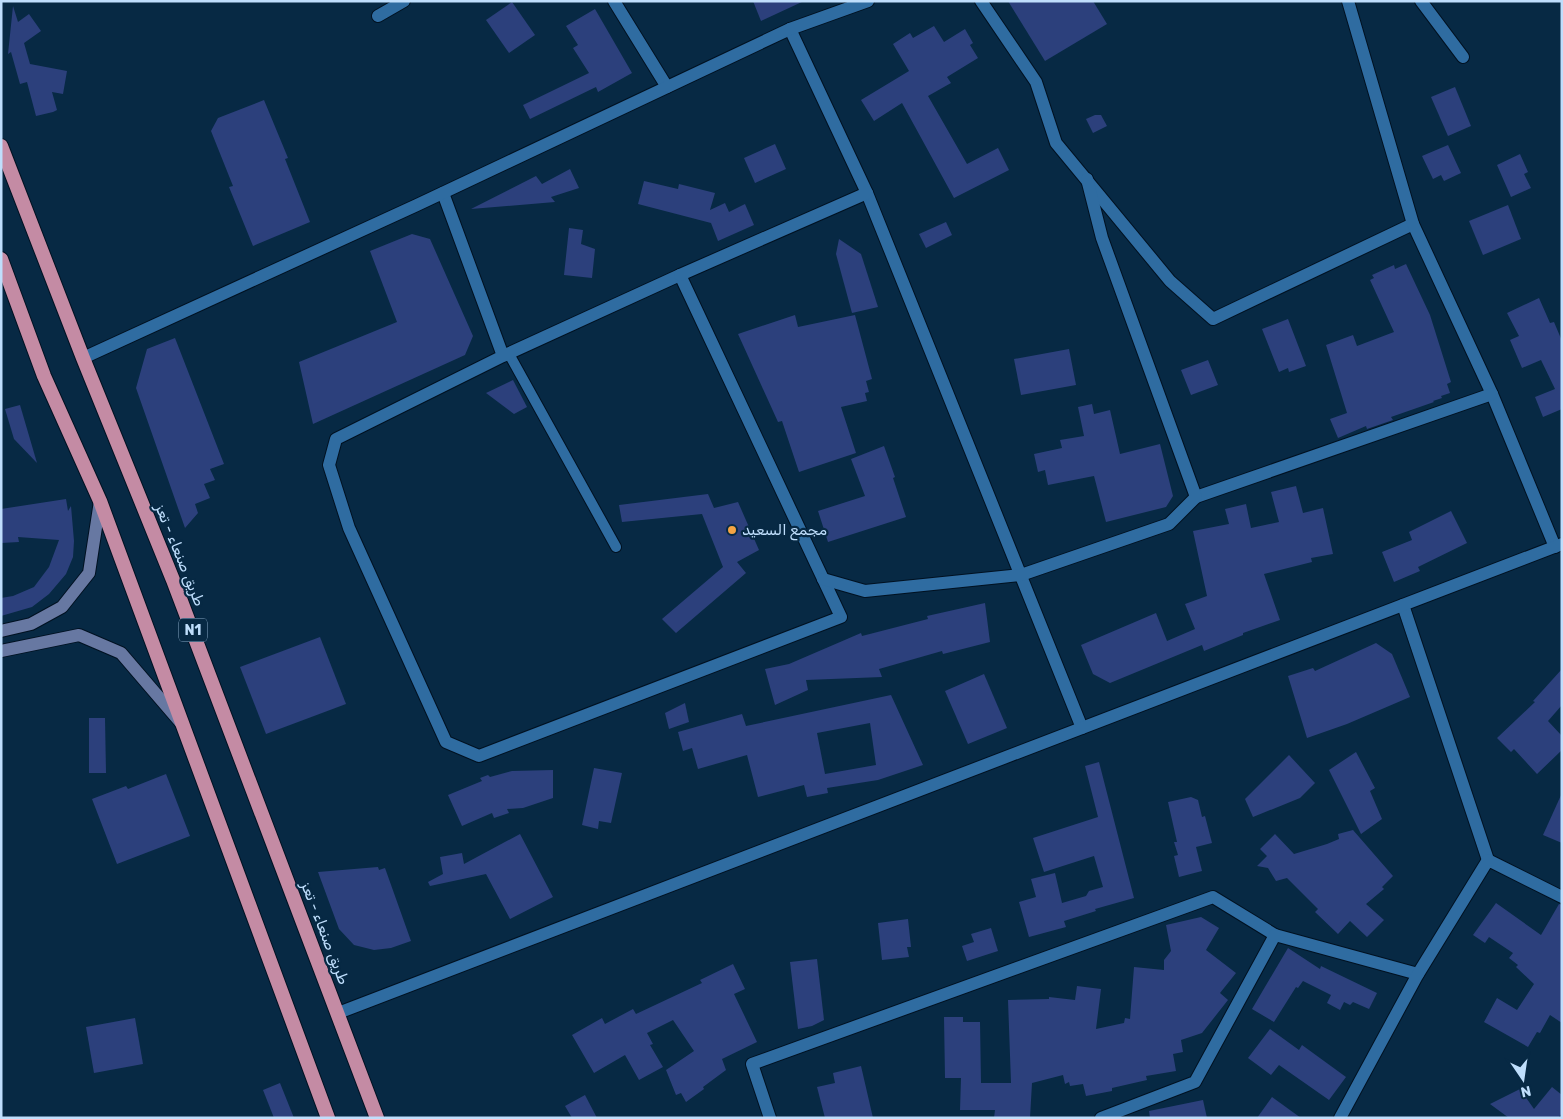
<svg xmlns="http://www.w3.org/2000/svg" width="1563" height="1119" viewBox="0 0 1563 1119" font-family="Rubik,'Noto Naskh Arabic',sans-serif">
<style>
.building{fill:#2c407c;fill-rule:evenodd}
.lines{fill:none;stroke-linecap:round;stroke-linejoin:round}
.service-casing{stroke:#011121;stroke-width:12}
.minor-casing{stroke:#011121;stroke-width:14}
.tertiary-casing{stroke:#011121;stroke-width:14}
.secondary-casing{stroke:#011121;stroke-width:14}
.trunk-casing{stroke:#011121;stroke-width:16}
.service{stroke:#2f6ca1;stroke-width:10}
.minor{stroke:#2f6ca1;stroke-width:12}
.tertiary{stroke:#2f6ca1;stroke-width:12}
.secondary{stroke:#6778a2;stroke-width:12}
.trunk{stroke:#c48ba4;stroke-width:14}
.poi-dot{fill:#f4a443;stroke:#072944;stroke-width:2}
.labels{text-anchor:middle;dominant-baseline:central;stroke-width:4.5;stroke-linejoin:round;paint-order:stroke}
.shield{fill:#072944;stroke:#88a8c5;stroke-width:1}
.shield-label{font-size:14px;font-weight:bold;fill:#bfdefc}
.poi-label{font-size:15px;fill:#bfdefc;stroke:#072944;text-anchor:start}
.street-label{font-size:15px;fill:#bfdefc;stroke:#072944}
</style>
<rect width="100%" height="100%" fill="#072944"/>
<!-- building -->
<g class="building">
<path d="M753,1H804L761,21Z"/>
<path d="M1008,1H1093L1107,24L1045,61Z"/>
<path d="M512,2L535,35L509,53L486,20Z"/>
<path d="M13,6L18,22L29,14L41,31L24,43L30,64L67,71L63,94L52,92L57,110L53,112L36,116L27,82L20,84L11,52L8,54Z"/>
<path d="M595,9L632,73L598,92L596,87L530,119L523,105L589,73L573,48L578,45L566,26Z"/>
<path d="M934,26L944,42L965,29L973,43L970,45L978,58L947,77L951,83L928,96L967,164L998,148L1009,170L954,198L902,103L874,121L861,100L909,71L893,44L910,33L913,38Z"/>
<path d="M1455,87L1471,126L1448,136L1431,97Z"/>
<path d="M264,100L288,158L285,159L310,222L253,246L229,187L233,186L211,131L218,118Z"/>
<path d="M1095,115H1101L1107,126L1093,133L1086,119Z"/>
<path d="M775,144L786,169L755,183L744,158Z"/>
<path d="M1448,145L1461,173L1444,181L1441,175L1433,179L1422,156Z"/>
<path d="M1520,154L1528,172L1524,174L1531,188L1511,197L1497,165Z"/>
<path d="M570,169L579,188L551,197L555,202L471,209L536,176L542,184Z"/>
<path d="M644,181L678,189L679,184L715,193L710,210L725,203L729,212L745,204L754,225L718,241L711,223L638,204Z"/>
<path d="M1508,205L1521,239L1483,255L1469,221Z"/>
<path d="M946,222L952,235L926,248L919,234Z"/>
<path d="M569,228L583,230L581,244L595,249L592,278L564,275Z"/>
<path d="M412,234L430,239L473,336L465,355L313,424L299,362L397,322L370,251Z"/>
<path d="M839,239L861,254L878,307L852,313L836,254Z"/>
<path d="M1406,264L1430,315L1451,382L1447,384L1450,393L1441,396L1442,398L1433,401L1434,402L1391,417L1393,420L1367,429L1366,426L1338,438L1330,419L1347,413L1326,345L1353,335L1357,346L1394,332L1370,280L1374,278L1372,275L1394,265L1395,269Z"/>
<path d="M1539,298L1550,323L1554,322L1562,341V409L1543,417L1535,397L1555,389L1541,360L1522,368L1510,340L1519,336L1507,313Z"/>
<path d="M795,315L798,327L855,315L872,379L866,381L869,392L865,393L867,401L841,407L856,453L799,472L782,421L778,422L738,334Z"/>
<path d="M1288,319L1306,366L1289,372L1288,368L1279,372L1262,329Z"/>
<path d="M175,338L224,464L210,469L215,480L204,484L210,498L195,504L198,513L185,528L136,388L147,349Z"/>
<path d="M1069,349L1076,385L1021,395L1014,359Z"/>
<path d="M1208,360L1218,385L1191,395L1181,370Z"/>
<path d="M513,380L527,407L514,414L486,393Z"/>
<path d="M1092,404L1094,414L1110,410L1120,454L1160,444L1173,496L1166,507L1106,522L1094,476L1048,485L1045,470L1038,472L1034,454L1062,448L1060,440L1084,436L1078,407Z"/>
<path d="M20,405L37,463L14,439L5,409Z"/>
<path d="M884,446L895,477L893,478L906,517L828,542L818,511L865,496L851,459Z"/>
<path d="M1296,486L1303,513L1323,508L1333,554L1311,558L1312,562L1264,574L1280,620L1243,633V635L1204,651L1202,645L1110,683L1093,674L1081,645L1156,613L1167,641L1195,629L1185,604L1207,596L1193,531L1229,524L1225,509L1246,504L1251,528L1279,522L1271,492Z"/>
<path d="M708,494L714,508L738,502L759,550L737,562L746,573L676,633L662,619L723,567L702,514L622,522L619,505Z"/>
<path d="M66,499L68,511L71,506L74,541L73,557L66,574L49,594L32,607L1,616V598L13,596L34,587L49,567L59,540L18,537L19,542L1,543V509Z"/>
<path d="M1451,511L1467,543L1418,567L1420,571L1394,582L1382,552L1412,540L1409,532Z"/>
<path d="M985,603L990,642L943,654L942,651L879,669L882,677L806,680L808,690L775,705L765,669L789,664L861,633L862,636L928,619L927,616Z"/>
<path d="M320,637L346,704L266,734L240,667Z"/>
<path d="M1376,643L1392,654L1410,697L1347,724L1307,738L1288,676L1313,668L1315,671Z"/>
<path d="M1562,669V705L1548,721L1562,736V750L1537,774L1514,749L1511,752L1497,738L1535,702L1533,701Z"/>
<path d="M984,674L1007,728L968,744L945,691Z"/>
<path d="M891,695L923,765L878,780L827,788L828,793L807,797L804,785L758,797L747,755L698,769L692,748L683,751L678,732L742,714L746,726ZM870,723L876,765L825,774L817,733Z"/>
<path d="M685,703L689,722L669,729L665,713Z"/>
<path d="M89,718H105L106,773H89Z"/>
<path d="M1356,752L1375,788L1370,791L1382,819L1361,834L1329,770Z"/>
<path d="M1289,755L1315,783L1300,798L1253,817L1245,799Z"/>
<path d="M1099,762L1134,898L1095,909L1096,911L1064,921L1066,927L1029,937L1019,902L1036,897L1031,879L1055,873L1062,903L1086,896L1089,891L1103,887L1094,856L1044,872L1033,838L1098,817L1085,766Z"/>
<path d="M594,768L622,773L611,823L599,821L598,829L582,825Z"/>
<path d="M553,770V798L523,808L507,809L509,813L494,818L492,813L462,826L448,795L482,781L480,778L488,775L490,777L512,771Z"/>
<path d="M166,774L190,836L117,864L92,799L126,786L128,789Z"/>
<path d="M1562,793V843L1543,835Z"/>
<path d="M1191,797L1198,800L1202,817L1205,816L1212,843L1196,847L1202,871L1179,877L1174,856L1178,855L1174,842H1177L1168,802Z"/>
<path d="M1353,830L1393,876L1382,887L1384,889L1366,904L1384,920L1367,937L1350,921L1338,934L1315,912L1318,909L1287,878L1276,881L1268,868L1257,866L1267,856L1260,849L1275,834L1294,854L1327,844L1339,839L1338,834Z"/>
<path d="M520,834L553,897L510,919L486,874L430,886L428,882L443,874L440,857L462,853L464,864Z"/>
<path d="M378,867L379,870L385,868L411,941L391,948L374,950L354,945L339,929L318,872Z"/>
<path d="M1496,903L1541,935L1559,904L1562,905V1023L1550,1015L1540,1033L1537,1032L1528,1047L1484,1022L1497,998L1517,1010L1534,984L1516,967L1518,965L1509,958L1513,953L1489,937L1485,943L1473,935Z"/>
<path d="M1201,917L1219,928L1206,950L1236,973L1220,993L1228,1000L1202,1033L1181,1040L1183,1052L1173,1054L1176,1071L1146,1076L1147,1080L1112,1088V1091L1086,1096L1083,1084L1070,1086L1069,1082L1065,1084L1063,1075L1032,1083L1030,1118H994L995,1110H960L961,1078H945L944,1017H963V1022H980L981,1083H1011L1008,1000L1049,999V997L1075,1000L1077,986L1101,989L1096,1029L1124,1023L1125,1018L1130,1019L1134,967L1164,970V960L1171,951L1166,925Z"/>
<path d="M908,919L911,947H907L909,957L882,960L878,923Z"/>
<path d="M991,928L998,951L967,961L962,946L974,942L971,934Z"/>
<path d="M1288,948L1320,969L1321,966L1377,993L1369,1009L1353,1002L1350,1005L1344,1002L1340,1010L1327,1003L1331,995L1303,981L1298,988L1296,987L1274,1022L1252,1009Z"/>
<path d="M817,959L824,1020L812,1026L798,1029L790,962Z"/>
<path d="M733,964L745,989L734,994L757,1042L722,1059L726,1070L703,1087L704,1089L686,1102L681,1093L676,1095L666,1070L694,1051L673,1020L647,1033L653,1044L650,1045L663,1067L639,1080L625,1055L594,1073L572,1035L602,1018L605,1024L633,1009L636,1014L702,983L700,980Z"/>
<path d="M135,1018L143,1064L94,1073L86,1027Z"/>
<path d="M1270,1029L1299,1050L1302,1045L1346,1077L1329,1100L1279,1065L1271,1075L1248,1058Z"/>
<path d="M861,1066L873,1118H825L817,1087L835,1083L833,1073Z"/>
<path d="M280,1083L294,1118H274L263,1090Z"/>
<path d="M1552,1087L1562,1095V1113L1558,1118H1509L1490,1104L1520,1089L1534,1109Z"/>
<path d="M585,1095L597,1118H572L565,1106Z"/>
<path d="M1272,1097L1301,1118H1257Z"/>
<path d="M1203,1100L1207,1118H1150L1149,1111Z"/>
</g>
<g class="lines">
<!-- service casing -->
<g class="service-casing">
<path id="service" d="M509,354L616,547"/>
</g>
<!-- minor casing -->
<g class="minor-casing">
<g id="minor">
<path d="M614,1L667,87"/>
<path d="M981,1L1036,82L1056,143L1170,281L1213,319L1413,224"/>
<path d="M1348,1L1413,224L1492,394L1555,547"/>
<path d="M1421,1L1463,57"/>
<path d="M378,16L404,1"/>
<path d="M443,193L503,356L336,439L329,465L349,528L446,742L479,756L841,617L680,275L503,356"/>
<path d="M867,193L1082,728"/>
<path d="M680,275L867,193L790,29"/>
<path d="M83,358L417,205L790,29L868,1"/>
<path d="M1196,497L1492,394"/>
<path d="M823,579L865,591L1021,575L1169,524L1196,497L1102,238L1087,179"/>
<path d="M1403,605L1488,860"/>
<path d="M770,1118L752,1064L1213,897L1275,935"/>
<path d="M1101,1118L1195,1082L1275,935L1418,974"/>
<path d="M1340,1118L1418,974L1488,860L1562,897"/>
</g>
</g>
<!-- tertiary casing -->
<g class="tertiary-casing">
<path id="tertiary" d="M338,1013L1562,544"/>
</g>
<!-- secondary casing -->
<g class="secondary-casing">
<g id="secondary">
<path d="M1,631L31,624L62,607L89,573L100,501"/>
<path d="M1,651L79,635L121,653L181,723"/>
</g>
</g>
<!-- trunk casing -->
<g class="trunk-casing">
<g id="trunk">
<path d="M1,146L83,358L173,580L377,1118"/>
<path d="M1,259L44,376L100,501L328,1118"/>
</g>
</g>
<!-- service -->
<use href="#service" class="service"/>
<!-- minor -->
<use href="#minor" class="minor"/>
<!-- tertiary -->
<use href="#tertiary" class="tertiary"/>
<!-- secondary -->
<use href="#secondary" class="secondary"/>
<!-- trunk -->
<use href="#trunk" class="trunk"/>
</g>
<!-- markers -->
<circle class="poi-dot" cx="732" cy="530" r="5"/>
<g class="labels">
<!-- shield labels -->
<rect class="shield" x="179" y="618.5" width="28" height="23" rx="4"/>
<g class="shield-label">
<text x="193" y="630">N1</text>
</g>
<!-- poi labels -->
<g class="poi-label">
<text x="742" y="530">مجمع السعيد</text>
</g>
<!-- street labels -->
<g class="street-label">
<text transform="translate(180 555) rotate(68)">طريق صنعاء - تعز</text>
<text transform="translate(325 933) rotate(69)">طريق صنعاء - تعز</text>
</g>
</g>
<!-- border -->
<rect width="1563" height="1119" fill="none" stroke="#bfdefc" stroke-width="5"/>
<!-- north arrow -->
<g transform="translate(1523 1079) rotate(167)" stroke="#072944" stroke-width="4" paint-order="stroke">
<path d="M0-4L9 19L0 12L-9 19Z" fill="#bfdefc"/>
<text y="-8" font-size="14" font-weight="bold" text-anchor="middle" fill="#bfdefc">N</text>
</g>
</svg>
